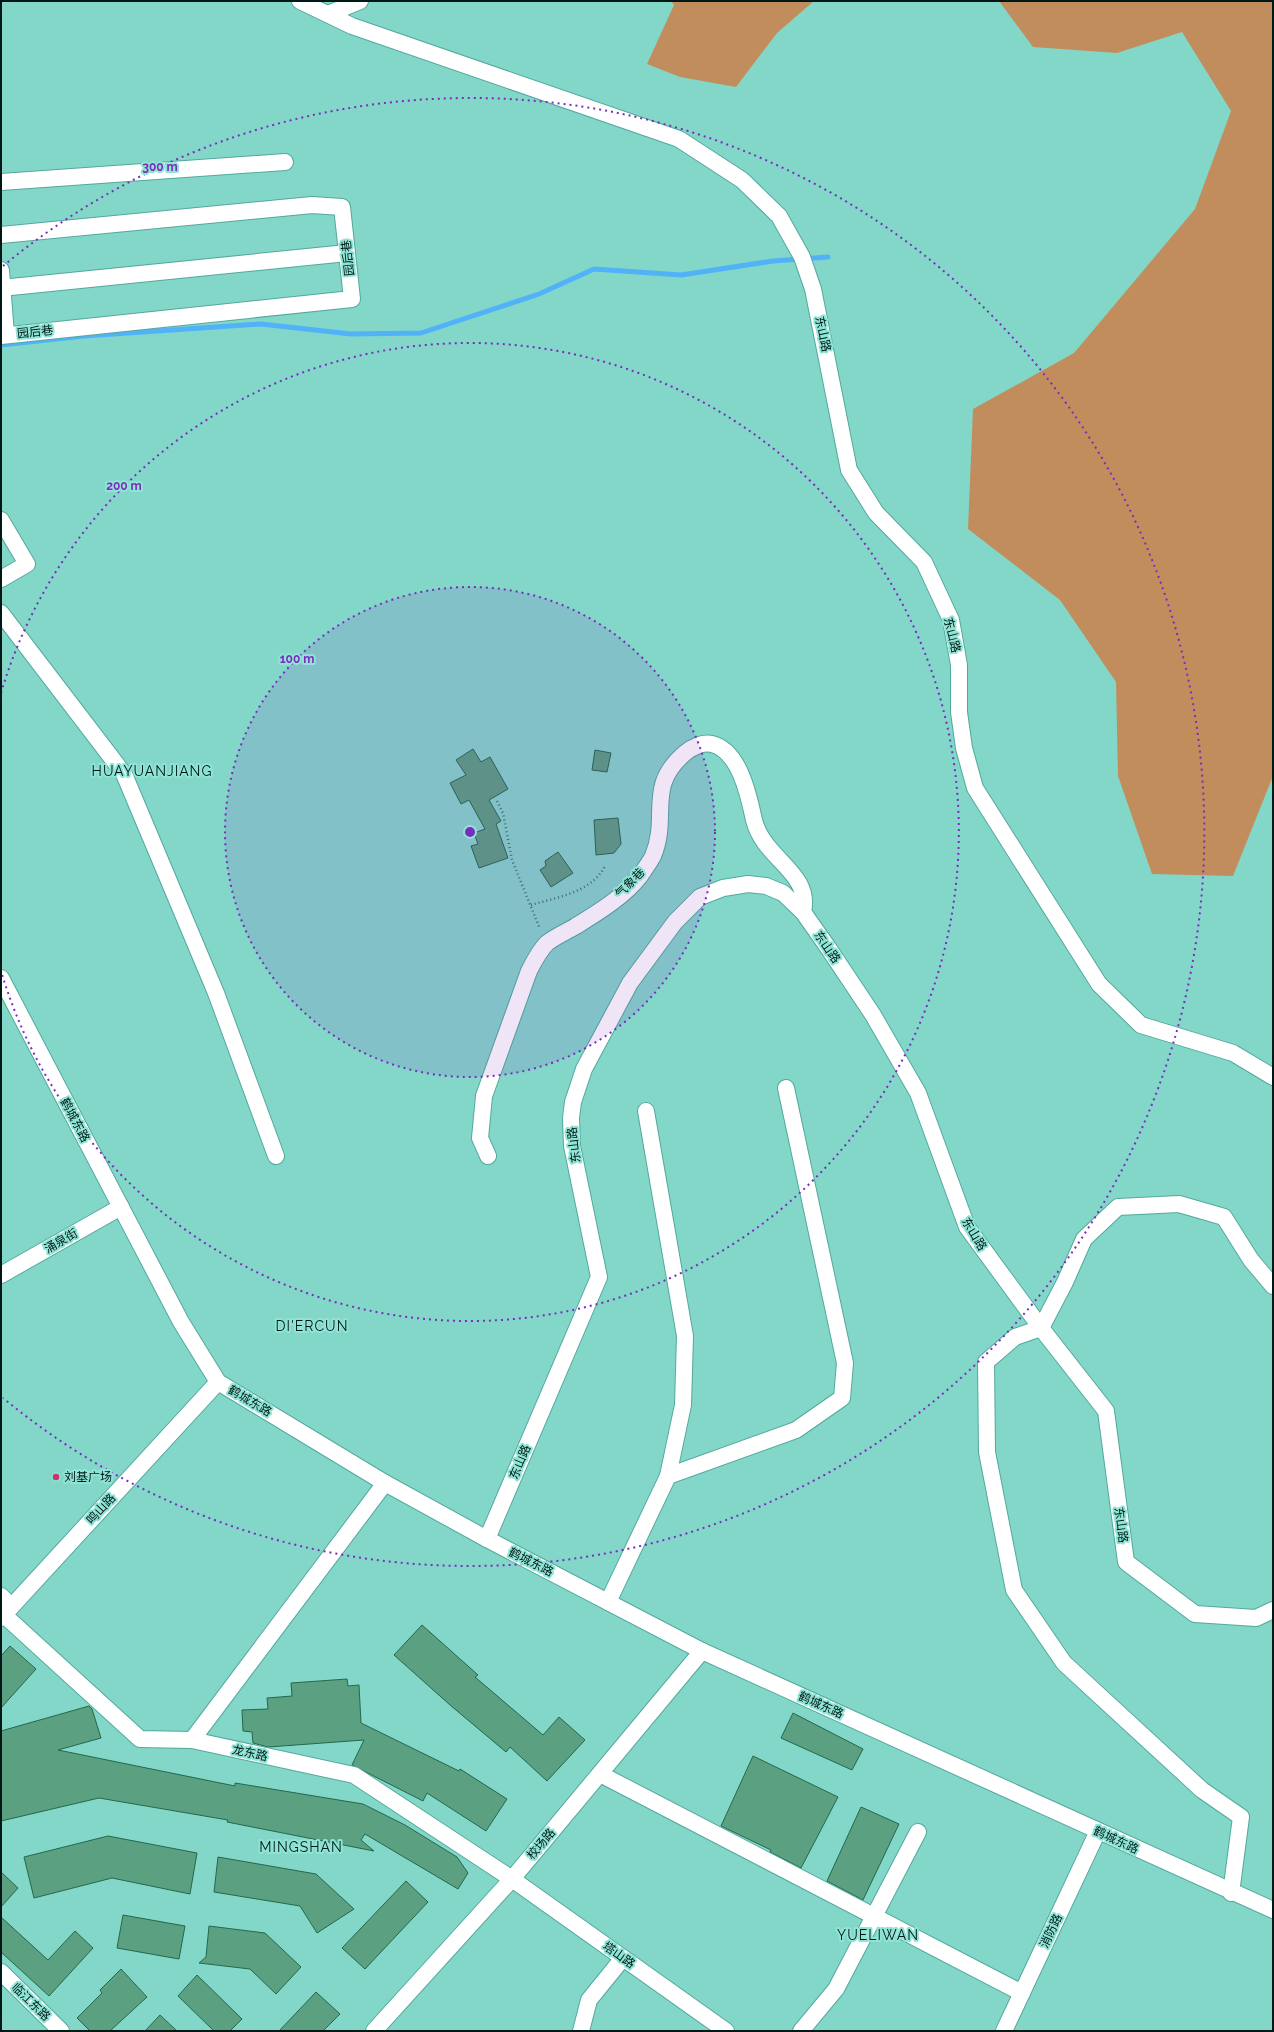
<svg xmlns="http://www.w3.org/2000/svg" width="1274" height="2032" viewBox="0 0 1274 2032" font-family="Raleway,'Noto Sans SC',sans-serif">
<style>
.green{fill:#c28d5d}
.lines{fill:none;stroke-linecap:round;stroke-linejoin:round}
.stream{stroke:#51b2f7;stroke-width:5}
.building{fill:#5ba081;stroke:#22694c}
.minor-casing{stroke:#53a99c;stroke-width:18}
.path{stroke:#3e736a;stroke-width:2.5;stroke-dasharray:1 3;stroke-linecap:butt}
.minor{stroke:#fff;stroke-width:16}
.ring{fill:none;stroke:#7b2cbf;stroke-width:2;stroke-dasharray:2 4}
.poi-dot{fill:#c3376a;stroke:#8fe4d6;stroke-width:1.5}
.labels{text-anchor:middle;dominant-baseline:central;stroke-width:4;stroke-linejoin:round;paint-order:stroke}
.street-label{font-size:12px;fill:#001815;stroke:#8fe4d6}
.poi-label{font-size:12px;fill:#001815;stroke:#8fe4d6;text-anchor:start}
.quarter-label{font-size:14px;letter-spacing:1px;fill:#001815;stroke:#8fe4d6}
.centre{fill:#7b2cbf;stroke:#8fe4d6;stroke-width:2}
.ring-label{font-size:12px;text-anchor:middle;font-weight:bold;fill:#7b2cbf;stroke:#8fe4d6;stroke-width:4;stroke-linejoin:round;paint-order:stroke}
</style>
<rect width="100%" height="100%" fill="#82d7c9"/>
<!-- green -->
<g class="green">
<path d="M671,1H814L777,33L736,87L680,77L647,64L674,5Z"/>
<path d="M999,1H1273V776L1233,876L1152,874L1118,776L1116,682L1060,600L968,529L973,409L1074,353L1195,209L1231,111L1182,32L1117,53L1033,47Z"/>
</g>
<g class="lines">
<!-- stream -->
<path class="stream" d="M1,345L84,336L261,324L351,334L421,333L539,294L594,269L681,275L773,261L828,257"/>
</g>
<!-- building -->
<g class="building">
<path d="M473,749L481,762L490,757L508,789L489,800L501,821L496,824L508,858L479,868L471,846L478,844L474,833L485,829L469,800L461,804L450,783L466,775L456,760Z"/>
<path d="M595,750L611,753L607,772L592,770Z"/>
<path d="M618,818L621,844L614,853L596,855L594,820Z"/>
<path d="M558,852L573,873L551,887L540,870L546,866L545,861Z"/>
<path d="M422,1625L478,1675L475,1677L543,1735L559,1717L585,1740L547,1781L510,1747L506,1752L450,1705L394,1655Z"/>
<path d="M10,1646L36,1669L1,1708V1656Z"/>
<path d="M347,1679L348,1686L359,1685L361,1723L459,1771L460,1769L507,1799L486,1831L427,1793L423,1801L352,1765L364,1740L268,1747L253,1743L252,1732L243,1731L242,1710L268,1709L267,1698L292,1696L291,1683Z"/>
<path d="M89,1706L92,1709L101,1738L58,1750L235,1786V1783L363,1804L405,1825L457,1857L468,1873L458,1889L365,1834L361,1840L374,1851L227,1822L228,1820L99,1798L1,1821V1731Z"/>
<path d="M793,1713L863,1749L852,1770L781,1738Z"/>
<path d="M753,1756L838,1797L801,1868L770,1852L771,1850L721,1826Z"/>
<path d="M861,1807L899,1824L863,1900L827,1881Z"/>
<path d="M108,1836L197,1853L190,1894L112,1878L34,1898L24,1857Z"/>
<path d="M218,1857L316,1874L354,1909L317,1933L300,1906L214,1892Z"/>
<path d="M1,1872L18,1888L1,1907Z"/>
<path d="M406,1881L428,1902L365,1969L342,1948Z"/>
<path d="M123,1915L185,1926L179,1959L117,1948Z"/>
<path d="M1,1917L48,1960L75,1931L93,1948L49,1996L1,1952Z"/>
<path d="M209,1926L265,1933L301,1967L276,1994L250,1969L199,1963L206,1957Z"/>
<path d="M121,1969L147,1997L110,2031H90L77,2018L102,1993L100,1990Z"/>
<path d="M197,1975L242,2019L230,2031H214L178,1996Z"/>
<path d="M316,1992L340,2014L323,2031H279Z"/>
<path d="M160,2015L177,2031H145Z"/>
</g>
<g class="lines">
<!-- minor casing -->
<g class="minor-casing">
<g id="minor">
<path d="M300,1L352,26L679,139L742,180L779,216L802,257L813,289L849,470L876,513L924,562L951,620L959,665V712L964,748L975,788L1099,984L1141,1025L1233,1053L1273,1077"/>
<path d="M328,14L360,1"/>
<path d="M1,182L285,162"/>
<path d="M1,235L312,205L342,207L352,299L1,336"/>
<path d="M1,270L6,335"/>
<path d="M1,288L347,253"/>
<path d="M1,520L27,564L1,579"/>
<path d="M1,613L124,774L216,993L276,1156"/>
<path d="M1,978L181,1322L218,1382L385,1483L487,1539L702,1651L1273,1910"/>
<path d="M488,1156L480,1138L484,1096L529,971C534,961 539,951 547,943C556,936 566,932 576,926C597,913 625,896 640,876C644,870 650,862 653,856C670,815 645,787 685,753C692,747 703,742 712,744C740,751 749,797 754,820C764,860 812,872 803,912"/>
<path d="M1,1275L121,1207"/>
<path d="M668,1476L796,1430L842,1398L845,1363L786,1088"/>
<path d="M487,1539L599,1277L572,1146L571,1118L573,1102L584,1069L630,983L675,922L700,897L723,888L748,884L766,886L783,893L803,912L829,949L873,1015L918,1093L967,1227L1041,1328L1106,1411L1126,1562L1195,1614L1256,1618L1273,1610"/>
<path d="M1,1596L11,1606"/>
<path d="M608,1602L668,1476L683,1405L685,1336L646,1111"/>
<path d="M4,1615L140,1739L192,1740L354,1775L512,1879L726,2031"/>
<path d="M1,1618L218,1382"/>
<path d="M192,1740L385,1483"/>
<path d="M600,1774L1022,1993"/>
<path d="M1231,1893L1241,1817L1202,1790L1064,1663L1014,1590L987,1452L986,1362L1015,1337L1041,1328L1065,1282L1084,1239L1118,1207L1179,1204L1224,1217L1251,1260L1273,1286"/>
<path d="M1,1972L61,2031"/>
<path d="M374,2031L512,1879L702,1651"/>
<path d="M581,2031L589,2000L623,1958"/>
<path d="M801,2031L836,1989L918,1832"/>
<path d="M1004,2031L1098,1831"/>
</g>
</g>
<!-- path -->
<g class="path">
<path d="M497,801L503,813L512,860L540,929"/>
<path d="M531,905C557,897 591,893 605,866"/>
</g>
<!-- minor -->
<use href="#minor" class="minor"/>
</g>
<!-- distance rings -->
<circle cx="470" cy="832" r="245" fill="#7b2cbf" fill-opacity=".12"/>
<g class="ring">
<circle cx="470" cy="832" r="245"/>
<path d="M1 693A489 489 0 1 1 1 971"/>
<path d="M3 266A734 734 0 1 1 3 1398"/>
</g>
<!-- markers -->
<circle class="poi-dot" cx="56" cy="1477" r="4"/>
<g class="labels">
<!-- street labels -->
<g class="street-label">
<text transform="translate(348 258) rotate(-96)">园后巷</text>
<text transform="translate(35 332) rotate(-6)">园后巷</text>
<text transform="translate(823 334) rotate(78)">东山路</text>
<text transform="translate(952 635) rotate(76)">东山路</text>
<text transform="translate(630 883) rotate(-46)">气象巷</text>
<text transform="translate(827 947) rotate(55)">东山路</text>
<text transform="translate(75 1120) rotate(62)">鹤城东路</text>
<text transform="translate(574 1145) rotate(-97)">东山路</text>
<text transform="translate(974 1234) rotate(59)">东山路</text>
<text transform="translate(61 1241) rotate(-30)">涌泉街</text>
<text transform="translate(250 1401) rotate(31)">鹤城东路</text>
<text transform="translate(520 1462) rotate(-67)">东山路</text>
<text transform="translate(101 1509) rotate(-47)">鸣山路</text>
<text transform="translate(1121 1525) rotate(82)">东山路</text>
<text transform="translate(531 1562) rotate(27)">鹤城东路</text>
<text transform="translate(821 1705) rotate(24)">鹤城东路</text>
<text transform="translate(250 1753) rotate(12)">龙东路</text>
<text transform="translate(1116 1840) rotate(25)">鹤城东路</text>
<text transform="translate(541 1844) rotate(-50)">校场路</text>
<text transform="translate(1051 1931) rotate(-65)">消防路</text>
<text transform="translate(619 1955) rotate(35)">塔山路</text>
<text transform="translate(31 2002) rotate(44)">临江东路</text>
</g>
<!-- poi labels -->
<g class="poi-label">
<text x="64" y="1477">刘基广场</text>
</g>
<!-- quarter labels -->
<g class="quarter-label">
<text x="152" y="771">HUAYUANJIANG</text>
<text x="312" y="1326">DI'ERCUN</text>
<text x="301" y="1847">MINGSHAN</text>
<text x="878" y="1935">YUELIWAN</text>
</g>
</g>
<circle cx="470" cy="832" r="6" class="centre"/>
<g class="ring-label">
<text x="160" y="171">300 m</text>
<text x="124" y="490">200 m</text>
<text x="297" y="663">100 m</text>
</g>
<!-- border -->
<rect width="1274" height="2032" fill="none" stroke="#001815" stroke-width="4"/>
</svg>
